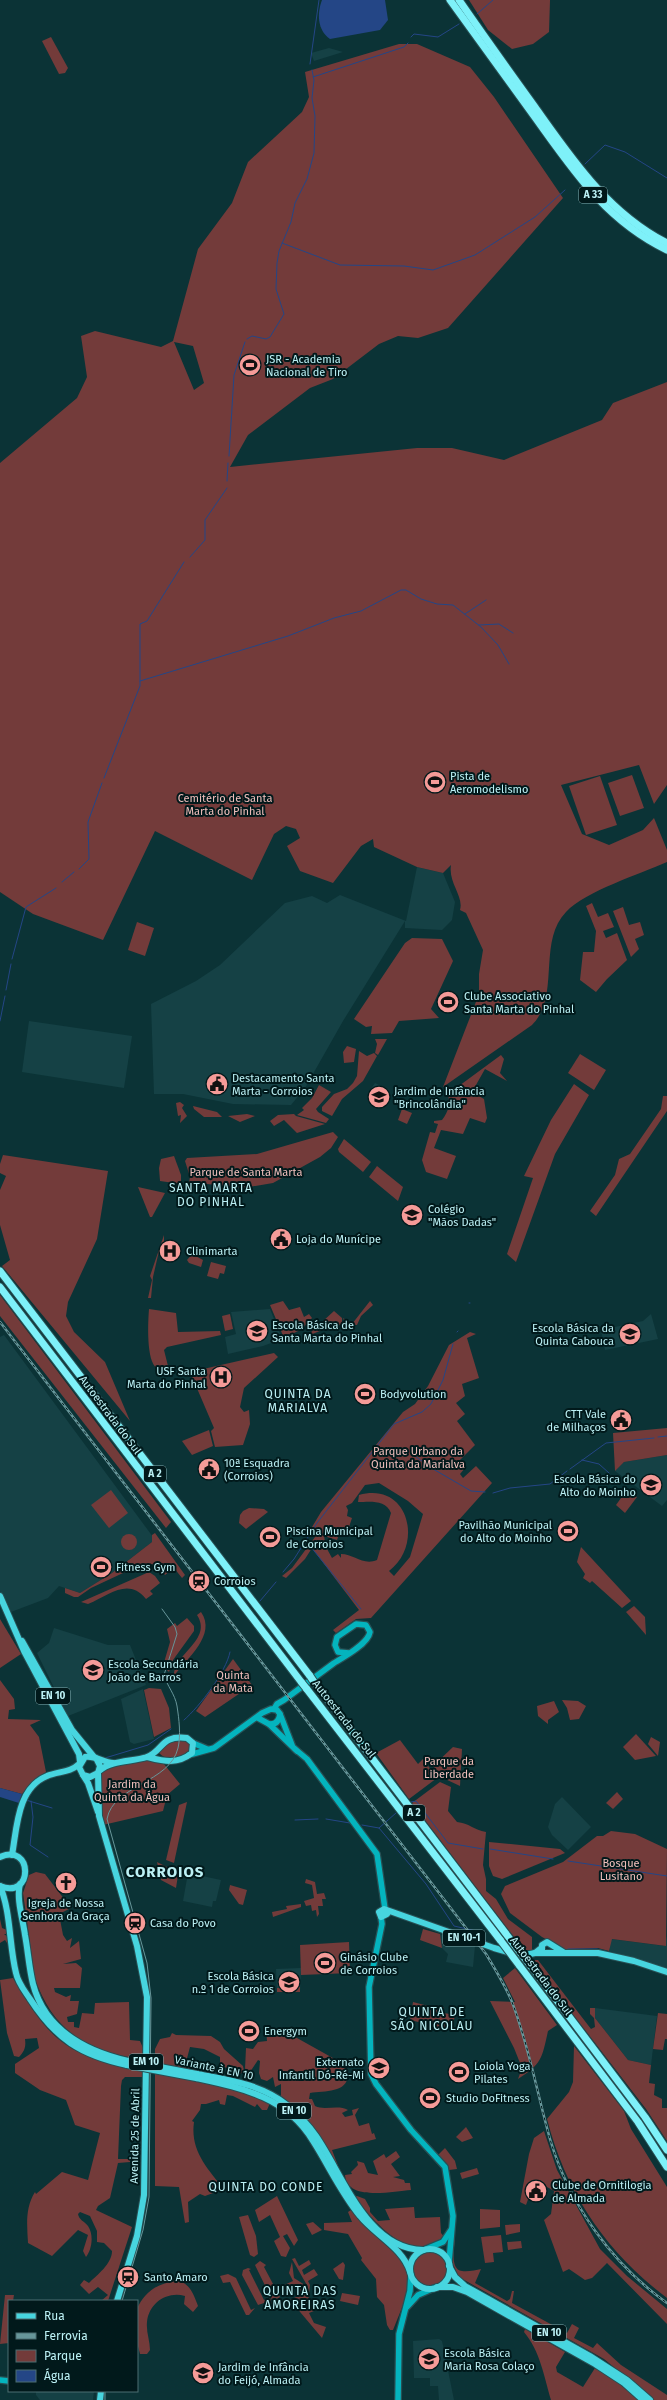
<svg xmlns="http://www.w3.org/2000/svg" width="667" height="2400" viewBox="0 0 667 2400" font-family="'Fira Sans',sans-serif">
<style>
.built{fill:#154145}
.green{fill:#733b3a;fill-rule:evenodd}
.water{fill:#244686}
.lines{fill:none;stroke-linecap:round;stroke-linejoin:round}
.stream{stroke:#244686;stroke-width:1}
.secondary-casing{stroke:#275155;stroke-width:8}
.primary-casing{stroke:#275155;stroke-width:8}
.motorway-casing{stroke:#275155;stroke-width:9}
.secondary{stroke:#04b4be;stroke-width:5.5}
.primary{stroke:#47d5df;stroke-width:6}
.motorway{stroke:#7ef1f9;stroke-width:7}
.tram{stroke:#67969a;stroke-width:1}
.rail-casing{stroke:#67969a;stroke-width:2.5}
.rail{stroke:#01191b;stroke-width:1;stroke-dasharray:3;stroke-linecap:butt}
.primary-bridge-casing{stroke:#275155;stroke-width:8;stroke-linecap:butt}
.motorway-bridge-casing{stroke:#275155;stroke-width:9;stroke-linecap:butt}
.primary-bridge{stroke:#47d5df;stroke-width:6}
.motorway-bridge{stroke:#7ef1f9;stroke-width:7}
.labels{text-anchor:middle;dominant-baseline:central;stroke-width:4;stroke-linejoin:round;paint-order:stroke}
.shield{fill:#01191b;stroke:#84b0b4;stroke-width:1}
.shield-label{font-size:10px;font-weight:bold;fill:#bcf1f5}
.poi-label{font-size:11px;fill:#bcf1f5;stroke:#01191b;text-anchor:start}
.park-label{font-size:11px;fill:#f2c0bd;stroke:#01191b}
.street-label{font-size:11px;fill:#bcf1f5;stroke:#01191b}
.neighbourhood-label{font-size:12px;letter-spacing:1px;fill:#bcf1f5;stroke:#01191b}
.district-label{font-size:15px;font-weight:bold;letter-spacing:1px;fill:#bcf1f5;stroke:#01191b}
</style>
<rect width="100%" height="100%" fill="#0b3336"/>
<!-- built -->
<g class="built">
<path d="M329,48L343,52L314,61L311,53Z"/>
<path d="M417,867L443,873L455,902L452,920L442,930L405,928V921L343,1021L305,1088L291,1105L233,1104L183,1094H154L151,1004L196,981L220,965L285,903L312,896L327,903L340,895L406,921Z"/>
<path d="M29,1021L132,1036L124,1088L22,1072Z"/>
<path d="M375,1083L389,1090L386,1101L380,1106L368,1093Z"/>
<path d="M410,1207L418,1212L414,1223L405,1219Z"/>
<path d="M270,1309L282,1339L263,1346L228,1354L225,1337L236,1334L231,1312Z"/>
<path d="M651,1314L658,1339L605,1350L601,1330L643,1321Z"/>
<path d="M4,1335L153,1537L152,1542L112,1573L80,1593L59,1586L48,1598L11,1612L0,1591V1337Z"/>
<path d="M667,1455V1500L662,1506L615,1471L624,1462Z"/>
<path d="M54,1628L108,1645H130L146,1685L68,1716L37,1653L49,1643Z"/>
<path d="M143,1689L154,1739L134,1744L130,1742L121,1699Z"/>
<path d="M562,1797L591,1827L568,1850L552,1835L548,1827L555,1804Z"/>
<path d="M188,1873L221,1880L216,1901H213L212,1907L183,1901Z"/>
<path d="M440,1934L475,1946L473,1967L446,1962L448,1954L442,1948Z"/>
<path d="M667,1935V1968L609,1951L611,1939L665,1946Z"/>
<path d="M301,1968L300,1992H277L276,1969Z"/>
<path d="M595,2008L657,2016L651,2065L628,2060L595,2018Z"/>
<path d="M439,2339L442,2341L454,2400H439L438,2386H430V2378H414L413,2341Z"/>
<path d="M36,2391H94L93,2400H40L36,2395Z"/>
</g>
<!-- green -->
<g class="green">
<path d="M469,0H550L549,32L533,44L512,49L488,30Z"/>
<path d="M51,37L68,68L65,73L59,74L42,41Z"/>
<path d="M399,44H417L470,67L494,97L563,198L448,328L418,338L398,336L379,344L333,379L310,388L248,435L230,467L417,448H452L504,460L602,420L613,403L667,382V785L654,804L639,765L561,785L582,834L609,845L643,830L654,818L667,850V862C640,874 586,891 566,912C537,942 561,996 532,1025L443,1087L479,994V974L483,950L466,913L460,910C464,896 448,883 451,865L443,873L417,867L374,847L373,839L361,846L333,883L300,871L287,846L300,838L296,829L286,826L274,834L252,880L155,831L103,940L33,914L0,892V463L77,398L87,377L81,336L95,331L161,347L173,341L198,249L232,203L248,162L302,112L309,97L305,72ZM174,342L193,346L204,383L194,390Z"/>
<path d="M632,775L644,808L620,816L608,783Z"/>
<path d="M600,776L617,825L586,835L569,786Z"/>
<path d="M592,903L598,917L608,913L614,927L603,931L606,938L617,933L627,960L607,979L596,992L580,980L583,952H594L596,931L586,906Z"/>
<path d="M623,907L629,925L640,922L644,935L635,939L639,949L631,957L613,911Z"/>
<path d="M137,922L154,928L145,956L128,950Z"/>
<path d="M412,938L442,939L453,961L431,1009L439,1018L399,1021L392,1033L371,1034L372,1026L366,1027L354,1019L405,943Z"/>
<path d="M375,1039H387L378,1055L375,1053L377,1044Z"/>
<path d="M347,1046L356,1049L354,1062L344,1063L343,1052Z"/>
<path d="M359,1051L367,1056L374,1053L377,1056L363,1081L342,1099L332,1116L322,1111V1107L334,1094L347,1089L353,1083L357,1076Z"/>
<path d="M580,1054L606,1070L594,1090L568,1073Z"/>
<path d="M501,1055L504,1059L500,1073L507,1081L485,1069L472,1092L484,1099L487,1118L485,1123L470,1118L463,1134L441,1130L434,1148L456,1156L447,1179L426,1172L422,1160L430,1132L435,1133L438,1124L434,1123V1121L442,1120C449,1111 450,1104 448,1094Z"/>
<path d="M574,1084L589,1095L555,1154L516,1262L507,1254L533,1178L524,1176L551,1120Z"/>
<path d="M319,1085L331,1092L316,1109L318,1112L329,1119L326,1123L297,1115L304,1110L302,1108L312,1098Z"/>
<path d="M663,1096H667V1111L596,1216L590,1211L615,1175L619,1159L630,1154L661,1109Z"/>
<path d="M180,1102L184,1105L182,1108L187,1116L180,1123L181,1115L178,1116L176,1103Z"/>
<path d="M193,1106L217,1112L222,1117H204L194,1109Z"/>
<path d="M402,1109L412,1113L407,1124L398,1120Z"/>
<path d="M247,1114L255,1116L240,1122L228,1116Z"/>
<path d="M294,1114L296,1116L325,1124L297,1133L284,1120L274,1126L270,1121L278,1115Z"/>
<path d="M333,1132L338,1137L331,1148L320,1157L273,1183L243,1188L189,1182L190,1177L185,1161L187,1158L257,1154Z"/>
<path d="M344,1139L371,1162L363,1172L339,1152L338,1149Z"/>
<path d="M3,1155L108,1171L97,1239L68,1302L66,1316L74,1332L105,1362L130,1421L2,1266L10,1260L0,1225V1190L6,1176L0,1173V1164Z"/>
<path d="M174,1156L181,1175V1184L160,1181L159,1168L161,1159Z"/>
<path d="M377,1166L403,1187L398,1201L369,1177Z"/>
<path d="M138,1187L165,1193L152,1217H150Z"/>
<path d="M164,1235V1242L159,1251L153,1277L151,1298H148L152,1280L150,1276Z"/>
<path d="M192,1254L203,1260L201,1267L189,1263L187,1260Z"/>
<path d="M211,1262L226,1266L224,1274L220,1273L218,1279L207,1276Z"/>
<path d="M0,1295L171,1522L166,1528L0,1316Z"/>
<path d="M283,1301L289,1310L300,1307L304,1317L309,1314L312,1318L302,1329L284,1338L270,1305Z"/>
<path d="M370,1301L373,1305L361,1316L357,1325H346L343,1318L352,1324Z"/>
<path d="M149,1309L176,1313L178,1332L220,1331L221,1335L167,1347L164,1350L168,1366L157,1368C146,1362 148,1321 149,1309Z"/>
<path d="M334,1311L342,1318V1325L332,1326L310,1335L309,1334Z"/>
<path d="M230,1314L233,1329L225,1331L222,1316Z"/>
<path d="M470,1332L476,1334L467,1338L479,1378L462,1384L465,1396L456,1403L465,1414L457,1421L475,1445L459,1461L465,1468L460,1474L463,1478L476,1466L492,1483L371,1618L356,1619L336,1633L333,1630L359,1610L312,1548L305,1559L286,1578L282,1576L292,1568L315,1537L309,1532L321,1512L403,1412L415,1404L428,1386L449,1345ZM379,1483L408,1501L423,1514L410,1557L394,1576L389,1571C424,1545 409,1481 359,1495L358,1502C369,1502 386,1499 391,1513L377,1560C363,1566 354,1554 341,1554V1558L338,1554L332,1558L326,1547L324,1536L337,1540L340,1532L347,1533L352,1518L347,1516L348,1510L346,1506L352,1503L365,1485Z"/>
<path d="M274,1353L278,1357L244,1388L240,1407L244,1412L249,1410L250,1424L243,1445L215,1447L211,1431L214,1428L190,1372Z"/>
<path d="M667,1428V1455L624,1462L615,1471L613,1433Z"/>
<path d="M209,1430L213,1446L192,1455L182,1441Z"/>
<path d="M111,1490L128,1513L109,1528L91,1505Z"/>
<path d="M626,1491L637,1497L625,1513L616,1505Z"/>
<path d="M249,1508L264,1509L268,1512L246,1529L239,1523L240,1515L243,1511Z"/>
<path d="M155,1533L185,1575L182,1578L174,1568L165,1575L157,1565L150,1564L138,1566L91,1588L78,1597H74L65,1593V1588L80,1593L112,1573L152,1542V1535Z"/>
<circle cx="129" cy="1542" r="8"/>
<path d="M581,1547L631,1601L622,1608L592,1581L590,1583L583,1578L585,1574L577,1562Z"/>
<path d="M149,1572L155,1576L160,1583L150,1591L153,1594L146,1599C128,1577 110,1595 88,1604L81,1602Z"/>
<path d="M634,1606L645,1617L646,1635L626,1612Z"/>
<path d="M201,1612C217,1635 187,1658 174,1676C174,1653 213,1640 197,1615Z"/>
<path d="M187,1618L194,1626V1631L173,1660L169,1672L163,1666L170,1642L167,1629L175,1623L177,1626Z"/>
<path d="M0,1619L21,1654L0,1668Z"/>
<path d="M233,1659L252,1685L205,1717L196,1711Z"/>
<path d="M0,1680L14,1699L15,1709L9,1710L8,1719L41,1720L30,1725L39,1737L46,1772L34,1780L22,1794L0,1788Z"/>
<path d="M149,1688L161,1689L169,1708L171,1728L154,1737L144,1690Z"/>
<path d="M562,1700L578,1701L586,1706L579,1719L570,1720L567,1708Z"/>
<path d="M554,1701L559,1712L548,1720V1724L538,1716L537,1706Z"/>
<path d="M636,1734L656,1756L635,1760L623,1747Z"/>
<path d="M651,1737L660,1742L658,1756L648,1744Z"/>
<path d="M175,1740H187L191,1748C185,1759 168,1763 159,1753L161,1747Z"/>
<path d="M400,1740L418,1764L423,1759L437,1778L409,1799L376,1753Z"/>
<path d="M453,1747L462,1749L460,1786L443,1778L433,1766Z"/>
<path d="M150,1759L164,1764L180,1784L167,1795L163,1811L103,1825L100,1775L104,1768Z"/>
<path d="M440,1782L451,1787L448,1811L457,1822C469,1823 474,1830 486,1832L483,1865L486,1879V1891L496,1899L508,1919L532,1937V1950H524L412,1803Z"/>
<path d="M617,1792L623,1799L613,1809L606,1803Z"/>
<path d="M187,1802L174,1863L166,1860L179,1805Z"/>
<path d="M611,1831L635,1834L667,1849L666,1946L612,1939L609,1951L598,1948L568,1949V1951L542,1937L510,1913L501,1894L505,1886L563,1862L597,1836H603Z"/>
<path d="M489,1842L560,1849L565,1853L502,1879L493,1876L489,1866Z"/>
<path d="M157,1862L171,1869H179L176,1888L161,1880Z"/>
<path d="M36,1872L45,1874L71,1908L59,1914L63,1935L67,1941L72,1938L70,1948L79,1941L81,1959L63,1964L76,1963L82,1968L80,1988H54L55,1992L66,1997L71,1995L70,2001H79L77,2014L67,2017L68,2022H74V2027L79,2028L82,2013L94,2014L95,2003L129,2002L130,2040L140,2041L143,2048L142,2077H125L122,2080L121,2086L118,2159H130V2162L118,2163L110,2198L98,2206L96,2210L132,2227L108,2301H101L108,2295L98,2287L89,2294L80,2285L84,2280L89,2283C97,2275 112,2264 112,2251L104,2243L97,2242V2231L90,2216L80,2212L78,2214C79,2220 84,2221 88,2226C94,2235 92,2249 86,2257L83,2251L88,2235L78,2230L52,2256L28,2243C27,2225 25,2208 35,2192L36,2194L62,2172L88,2180L100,2133L75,2125L66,2100L40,2090L15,2073V2064L39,2048L37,2038L25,2039C26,2046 25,2051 19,2057L14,2056L7,2033L0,1980L13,1978C45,2032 61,2054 126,2067L128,2057C80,2047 52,2026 35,1979L23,1893L29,1875Z"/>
<path d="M306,1879L315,1882L317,1894L324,1893L326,1899H322L323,1906H318L319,1914L317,1917L316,1910L312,1911L311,1905L306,1906L304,1901L314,1898L312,1885L305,1883Z"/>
<path d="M230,1885L247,1890L243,1905L239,1904L229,1890Z"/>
<path d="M301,1904V1907L273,1917L272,1912L287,1909L286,1906Z"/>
<path d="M0,1919L2,1928L7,1930V1934H4L8,1937L9,1946L5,1940L0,1943Z"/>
<path d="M423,1929L440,1934L442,1948L420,1940Z"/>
<path d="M349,1942L350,1973L301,1975L300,1945Z"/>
<path d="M531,1960H538L591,2029L595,2027L594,2018L590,2014V2008H595V2018L628,2060L651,2065L649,2083L655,2084L654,2095L662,2099V2108H667V2141L646,2109Z"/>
<path d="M515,1968L557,2025L548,2031C542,2058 542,2064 518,2079L522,2068L514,2048L490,2001L515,2002L503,1978Z"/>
<path d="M300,1987V1992H277V1988Z"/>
<path d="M413,2002L436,2008L444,2007V2013L455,2015L452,2030L410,2020Z"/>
<path d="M658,2013L667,2014V2039H665L663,2050L653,2049Z"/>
<path d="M278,2028V2035L297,2038L340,2062L347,2070C352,2093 326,2091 310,2093L309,2099H312L315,2106C325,2111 338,2104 348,2110L342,2113L345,2117L353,2115L352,2110L359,2108L355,2115L359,2126L369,2123L372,2134L374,2133L376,2139L332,2150L342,2176C325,2144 310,2118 281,2096V2084L275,2087L273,2077L267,2081L261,2079L259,2073L260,2061L258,2060L250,2072L245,2069L246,2048L253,2049L258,2042L267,2041L266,2029Z"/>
<path d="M172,2033L176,2035L211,2036L220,2042L224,2049L243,2066L244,2071L240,2074L220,2065V2057L204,2049L190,2047L185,2066L198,2070L197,2081L233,2088L270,2103L267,2110H262L257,2104L255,2107L233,2096L227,2095L225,2105L220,2104L219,2100L206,2104H201L200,2110L192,2121L194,2122C190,2150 207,2168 224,2189L205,2196L200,2194L188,2202L189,2222L185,2223L179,2187L155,2186V2049L160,2039L170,2037Z"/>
<path d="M574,2046L624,2111L631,2129L667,2187V2298C606,2252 566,2193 547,2119L569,2092L573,2082Z"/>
<path d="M466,2127L473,2138L462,2142L456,2137Z"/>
<path d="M544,2131L557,2170L600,2249L627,2276L667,2309V2324L607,2263L592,2278L585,2280L569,2269L563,2272L544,2220L551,2214L554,2191L535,2180L526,2205L520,2202L529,2154L534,2138Z"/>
<path d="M445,2148L455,2161L457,2169L449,2170L438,2155Z"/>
<path d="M396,2151L400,2157L391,2164L400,2176L393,2177L404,2180L405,2183H410L411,2190C393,2191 347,2202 345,2175L352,2174L351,2172L358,2165L357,2161L364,2163L368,2173L378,2175L373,2161L384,2154L386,2158Z"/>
<path d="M477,2168L479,2174L462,2179L460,2173Z"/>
<path d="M277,2196L298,2240L294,2246L287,2234L283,2236L290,2248L286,2257L281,2256L274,2241L280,2237L270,2215L259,2222L255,2210Z"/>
<path d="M357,2196L365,2199L370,2208V2212L378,2221L390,2220L385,2209L414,2207L415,2218L440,2217L441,2233L445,2238C413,2269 372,2220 355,2197Z"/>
<path d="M480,2209L500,2210V2227L480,2229Z"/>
<path d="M351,2210L370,2231L398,2256L407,2270V2295L393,2330H390L387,2325L384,2305L377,2297L376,2279L361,2260L362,2258L348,2234L324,2230V2223L352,2222L348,2212Z"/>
<path d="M248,2215L256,2236L258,2254L254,2257L250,2255L239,2217Z"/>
<path d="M313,2222L322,2230L312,2235L306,2224Z"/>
<path d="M520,2224V2232L506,2235L505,2225Z"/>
<path d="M455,2234C456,2242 448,2269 462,2271C468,2272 476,2270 481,2269L475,2283L507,2301L510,2299L512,2291H514L512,2303L567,2333L572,2324L579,2328L574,2338L593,2348L597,2343L621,2365L667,2395V2400H654L604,2359L459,2277L451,2260Z"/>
<path d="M501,2235L503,2252L493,2253L494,2262L485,2263L481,2237Z"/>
<path d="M521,2241L522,2248L508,2250L507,2242Z"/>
<circle cx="430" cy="2269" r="18"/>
<path d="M295,2258L299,2266L309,2260L311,2264L302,2270L304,2275L314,2269L318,2275L308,2281L310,2285L308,2304H316L314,2311L309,2313L314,2323L326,2327L322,2338L290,2300L302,2294L296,2285L284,2290L282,2286L293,2281L289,2273L292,2262L294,2278L308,2287L292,2259Z"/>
<path d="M260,2261L266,2265L264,2267L280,2297L273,2302L255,2265Z"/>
<path d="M343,2262L345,2265L343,2280L339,2279L333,2269Z"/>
<path d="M248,2268L251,2269L249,2270L264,2300L270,2298L272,2304L267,2302L258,2305L242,2275L243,2270Z"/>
<path d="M228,2274L236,2278L251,2310L255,2308L249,2315H246L230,2282L223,2283L220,2276Z"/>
<path d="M176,2281C189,2281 194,2295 198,2306L193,2312L184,2304L185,2296C167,2291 149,2303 147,2322C146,2332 150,2341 150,2350L147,2354H140L137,2342V2309C144,2292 158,2283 176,2281Z"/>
<path d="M342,2293L360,2296L358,2305L340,2301Z"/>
<path d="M5,2295H14L13,2301H9V2343L0,2344Z"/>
<path d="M525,2329L565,2352L556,2367L557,2372L583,2387L595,2368L622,2385L639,2400H551C544,2376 540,2351 524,2332Z"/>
</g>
<!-- water -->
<g class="water">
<path d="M322,0H385L388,20L380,30L330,39C317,30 317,13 322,0Z"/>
<path d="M0,1788L22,1794L19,1803L0,1797Z"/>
</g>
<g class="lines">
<!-- stream -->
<g class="stream">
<path d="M477,14L493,0"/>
<path d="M411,37L414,34L438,37L459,24"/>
<path d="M310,64L319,0"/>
<path d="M313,77L404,47L408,43"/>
<path d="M585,164L605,145L625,152L667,178"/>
<path d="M282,243L340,265L404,266L433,270L475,255L535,217L565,190"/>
<path d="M247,339L252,336L266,339L270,337L284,314L276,289L277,263L279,251L291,222L295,203L307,179L314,153L315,116L312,98L314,80L312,70"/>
<path d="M229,456L234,375L245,342"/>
<path d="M227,481L228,463"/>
<path d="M190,557L205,540V520L227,488"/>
<path d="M465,614L486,600"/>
<path d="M479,625L499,624L513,633"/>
<path d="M140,681L288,636L334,618L361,611L401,590H406L421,599L437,604L453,605L481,627L498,645L509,664"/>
<path d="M104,778L140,686V624L147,621L184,562"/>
<path d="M79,869L89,859L88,822L102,783"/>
<path d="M62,882L74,872"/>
<path d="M12,959L26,907L56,888"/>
<path d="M6,990L11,964"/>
<path d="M0,1021L5,996"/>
<path d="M469,1303H470"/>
<path d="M457,1332L458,1331"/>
<path d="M658,1437L667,1436"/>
<path d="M412,1454L426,1464"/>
<path d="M582,1460L599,1464L609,1473"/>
<path d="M428,1466L471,1491L485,1492"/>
<path d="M570,1469L606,1443L654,1438"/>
<path d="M493,1493L510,1488L550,1484L567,1471"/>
<path d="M306,1541L361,1609"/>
<path d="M283,1572L294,1559L317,1523L394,1424L422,1412L431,1404L443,1380L453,1344"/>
<path d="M260,1601L276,1582"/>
<path d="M184,1720C200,1706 226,1672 230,1652"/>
<path d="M105,1758L148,1745L171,1729"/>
<path d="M26,1800L52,1808"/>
<path d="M31,1801L33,1817L30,1845L48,1857"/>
<path d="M411,1802L416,1801L448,1843L483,1849"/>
<path d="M326,1819L350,1823"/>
<path d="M295,1820L318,1819"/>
<path d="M362,1825L379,1828L426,1884L454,1926L476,1931L487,1942"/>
<path d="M379,1828L396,1813"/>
<path d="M490,1849L553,1859"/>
<path d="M568,1861L667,1876"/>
<path d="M568,1949H597L657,1966"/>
</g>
<!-- secondary casing -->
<g class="secondary-casing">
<g id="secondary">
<path d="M274,1709L277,1704L284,1700L334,1663C344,1657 368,1644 370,1632L366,1625L356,1624L337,1637L335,1645L338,1652L349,1653"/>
<path d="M280,1714L292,1745"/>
<path d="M258,1718L269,1724L297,1751"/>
<path d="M193,1743L207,1749"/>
<path d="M295,1749L307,1759L377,1854L385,1909"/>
<path d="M189,1755L214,1748L262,1713L271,1709L277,1710L280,1714C279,1721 276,1725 269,1724"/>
<path d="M381,1917L382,1924L369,1987L371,2074L376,2084L411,2130L445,2167L453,2216L449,2262"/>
<path d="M426,2249L443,2242L451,2230"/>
<path d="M407,2307L418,2295L434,2288"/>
<path d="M0,2380L9,2381"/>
<path d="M398,2400L399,2334L410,2291L411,2275"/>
</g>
</g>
<!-- primary casing -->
<g class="primary-casing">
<g id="primary">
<path d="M0,1596L24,1651L79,1754L80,1762"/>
<path d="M22,1641L72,1730L94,1757"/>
<path d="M96,1758L100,1766L98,1773L90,1777L83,1775L79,1767L85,1757C94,1755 103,1762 113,1763"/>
<path d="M99,1771C112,1760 131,1762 147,1757C164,1750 160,1735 187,1738L193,1743L192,1753C177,1765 163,1761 147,1757"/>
<path d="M98,1773L99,1816L137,1946L147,1997L144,2195L137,2236L117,2301"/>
<path d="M83,1775L88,1783L98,1812"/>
<path d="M12,1855C17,1828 17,1788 47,1776C58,1771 70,1773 79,1764"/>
<path d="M0,1857C33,1842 34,1900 0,1886"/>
<path d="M20,1884C16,1898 23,1920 25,1935C28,1951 29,1968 33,1984C45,2030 85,2051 128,2061"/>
<path d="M0,1886C11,1912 9,1945 16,1973C18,1983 24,1990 30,1999C56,2039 80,2055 127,2065"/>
<path d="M387,1914L381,1917L379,1912L384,1909L494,1948L521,1956L535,1953L540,1949"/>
<path d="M542,1952V1945L547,1942L563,1952"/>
<path d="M535,1953H598L634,1961L667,1972"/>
<path d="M197,2074C228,2080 261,2084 287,2105C298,2114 308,2124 316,2136C343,2175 367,2249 423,2250"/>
<path d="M196,2078C242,2088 287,2097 313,2141C329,2166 341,2193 360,2216C375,2235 403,2248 410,2272"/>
<circle cx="430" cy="2269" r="20"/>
<path d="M449,2266L455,2277L465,2286L590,2356L627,2380L650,2400"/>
<path d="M437,2287H453L467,2292L595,2364L624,2383L643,2400"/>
<path d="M100,2400L101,2391"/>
</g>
</g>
<!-- motorway casing -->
<g class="motorway-casing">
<g id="motorway">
<path d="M450,0C478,39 506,77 534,116C573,170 605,220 667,250"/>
<path d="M459,0C484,36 509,71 535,107C572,159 608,213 667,243"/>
<path d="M0,1271L310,1676"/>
<path d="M0,1287L302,1683"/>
<path d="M314,1682L513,1943"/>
<path d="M306,1688L501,1941"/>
<path d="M519,1965L638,2122L667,2167"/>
<path d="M531,1966L645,2117L667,2150"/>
</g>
</g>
<!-- secondary -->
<use href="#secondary" class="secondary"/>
<!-- primary -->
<use href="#primary" class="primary"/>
<!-- motorway -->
<use href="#motorway" class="motorway"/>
<!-- tram -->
<g class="tram">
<path d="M122,2301L143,2230L149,2197L151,1998L147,1963L107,1819C113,1785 170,1783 178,1748C181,1735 179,1719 177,1706C175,1694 167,1686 164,1675L177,1634L175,1627L162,1609"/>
<path d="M105,2400V2391"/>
</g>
<!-- rail casing -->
<g class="rail-casing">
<path id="rail" d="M0,1322L486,1954C495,1969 505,1985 512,2002C529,2046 537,2093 550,2139C569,2204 612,2264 667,2303"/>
</g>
<!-- rail -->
<use href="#rail" class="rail"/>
<!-- primary-bridge casing -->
<g class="primary-bridge-casing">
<g id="primary-bridge">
<path d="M128,2061L197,2074"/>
<path d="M127,2065L196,2078"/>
</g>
</g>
<!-- motorway-bridge casing -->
<g class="motorway-bridge-casing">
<g id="motorway-bridge">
<path d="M310,1676L314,1682"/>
<path d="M302,1683L306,1688"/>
<path d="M501,1941L519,1965"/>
<path d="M513,1943L531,1966"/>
</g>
</g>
<!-- primary-bridge -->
<use href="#primary-bridge" class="primary-bridge"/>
<!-- motorway-bridge -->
<use href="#motorway-bridge" class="motorway-bridge"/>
</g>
<!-- icons -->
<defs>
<g id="stadium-disc" transform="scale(1.15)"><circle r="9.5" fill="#f59b98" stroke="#01191b"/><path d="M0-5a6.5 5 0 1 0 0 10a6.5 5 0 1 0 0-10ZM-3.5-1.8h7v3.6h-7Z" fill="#111"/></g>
<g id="civic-disc" transform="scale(1.15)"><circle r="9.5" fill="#f59b98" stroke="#01191b"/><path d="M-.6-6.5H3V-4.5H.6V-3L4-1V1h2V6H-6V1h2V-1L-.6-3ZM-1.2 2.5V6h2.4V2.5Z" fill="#111"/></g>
<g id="school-disc" transform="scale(1.15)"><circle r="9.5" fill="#f59b98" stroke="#01191b"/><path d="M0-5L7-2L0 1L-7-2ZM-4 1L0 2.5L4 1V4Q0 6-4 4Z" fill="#111"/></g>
<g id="hospital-disc" transform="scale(1.15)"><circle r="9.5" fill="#f59b98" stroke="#01191b"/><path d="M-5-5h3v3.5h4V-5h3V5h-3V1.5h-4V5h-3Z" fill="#111"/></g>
<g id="station-disc" transform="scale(1.15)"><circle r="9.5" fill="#f59b98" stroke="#01191b"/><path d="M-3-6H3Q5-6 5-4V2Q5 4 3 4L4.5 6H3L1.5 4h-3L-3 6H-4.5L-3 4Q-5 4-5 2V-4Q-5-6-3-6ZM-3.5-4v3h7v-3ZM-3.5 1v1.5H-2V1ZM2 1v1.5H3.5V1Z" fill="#111"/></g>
<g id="church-disc" transform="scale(1.15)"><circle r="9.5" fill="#f59b98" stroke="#01191b"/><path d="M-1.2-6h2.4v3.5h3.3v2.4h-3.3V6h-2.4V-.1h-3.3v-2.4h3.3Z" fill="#111"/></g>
</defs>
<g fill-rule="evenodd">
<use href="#stadium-disc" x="250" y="365"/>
<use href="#stadium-disc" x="435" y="782"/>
<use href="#stadium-disc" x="448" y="1002"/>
<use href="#civic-disc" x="217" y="1084"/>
<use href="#school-disc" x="379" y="1097"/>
<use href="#school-disc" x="412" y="1215"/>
<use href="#civic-disc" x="281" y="1239"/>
<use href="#hospital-disc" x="170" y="1251"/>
<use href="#school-disc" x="257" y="1331"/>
<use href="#school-disc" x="630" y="1334"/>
<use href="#hospital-disc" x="221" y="1377"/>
<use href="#stadium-disc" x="365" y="1394"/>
<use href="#civic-disc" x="621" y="1420"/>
<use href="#civic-disc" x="209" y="1469"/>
<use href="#school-disc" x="651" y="1485"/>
<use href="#stadium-disc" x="568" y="1531"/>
<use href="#stadium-disc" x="270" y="1537"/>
<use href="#stadium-disc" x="101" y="1567"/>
<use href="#station-disc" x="199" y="1581"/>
<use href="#school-disc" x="93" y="1670"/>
<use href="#church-disc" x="66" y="1883"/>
<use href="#station-disc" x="135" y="1923"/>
<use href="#stadium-disc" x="325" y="1963"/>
<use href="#school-disc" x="289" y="1982"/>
<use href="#stadium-disc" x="249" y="2031"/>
<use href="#school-disc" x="379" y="2068"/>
<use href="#stadium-disc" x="459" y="2072"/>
<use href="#stadium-disc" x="430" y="2098"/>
<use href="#civic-disc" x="536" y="2191"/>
<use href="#station-disc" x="128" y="2277"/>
<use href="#school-disc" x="429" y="2359"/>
<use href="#school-disc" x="203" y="2373"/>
</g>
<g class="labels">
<!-- shield labels -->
<g class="shield">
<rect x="579" y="187" width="28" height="16" rx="3"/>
<rect x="144" y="1466" width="22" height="16" rx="3"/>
<rect x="36" y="1688" width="34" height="16" rx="3"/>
<rect x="403" y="1805" width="22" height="16" rx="3"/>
<rect x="443" y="1930" width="42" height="16" rx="3"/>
<rect x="129" y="2054" width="34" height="16" rx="3"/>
<rect x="277" y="2103" width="34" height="16" rx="3"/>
<rect x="532" y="2325" width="34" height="16" rx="3"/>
</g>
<g class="shield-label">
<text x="593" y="195">A 33</text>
<text x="155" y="1474">A 2</text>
<text x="53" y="1696">EN 10</text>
<text x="414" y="1813">A 2</text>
<text x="464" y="1938">EN 10-1</text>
<text x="146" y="2062">EM 10</text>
<text x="294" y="2111">EN 10</text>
<text x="549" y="2333">EN 10</text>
</g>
<!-- poi labels -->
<g class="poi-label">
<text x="266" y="359">JSR - Academia<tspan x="266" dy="13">Nacional de Tiro</tspan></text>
<text x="450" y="776">Pista de<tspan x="450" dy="13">Aeromodelismo</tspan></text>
<text x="464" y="996">Clube Associativo<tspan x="464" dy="13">Santa Marta do Pinhal</tspan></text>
<text x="232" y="1078">Destacamento Santa<tspan x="232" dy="13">Marta - Corroios</tspan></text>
<text x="394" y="1091">Jardim de Infância<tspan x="394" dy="13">"Brincolândia"</tspan></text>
<text x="428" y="1209">Colégio<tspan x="428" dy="13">"Mãos Dadas"</tspan></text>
<text x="296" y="1239">Loja do Munícipe</text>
<text x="186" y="1251">Clinimarta</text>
<text x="272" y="1325">Escola Básica de<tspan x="272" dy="13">Santa Marta do Pinhal</tspan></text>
<text x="614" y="1328" text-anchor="end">Escola Básica da<tspan x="614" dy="13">Quinta Cabouca</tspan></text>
<text x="206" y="1371" text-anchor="end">USF Santa<tspan x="206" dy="13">Marta do Pinhal</tspan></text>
<text x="380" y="1394">Bodyvolution</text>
<text x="606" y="1414" text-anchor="end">CTT Vale<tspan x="606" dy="13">de Milhaços</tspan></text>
<text x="224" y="1463">10ª Esquadra<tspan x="224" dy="13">(Corroios)</tspan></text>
<text x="636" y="1479" text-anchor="end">Escola Básica do<tspan x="636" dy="13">Alto do Moinho</tspan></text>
<text x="552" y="1525" text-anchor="end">Pavilhão Municipal<tspan x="552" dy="13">do Alto do Moinho</tspan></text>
<text x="286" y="1531">Piscina Municipal<tspan x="286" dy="13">de Corroios</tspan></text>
<text x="116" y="1567">Fitness Gym</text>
<text x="214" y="1581">Corroios</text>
<text x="108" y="1664">Escola Secundária<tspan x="108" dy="13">João de Barros</tspan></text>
<text x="66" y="1903" text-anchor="middle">Igreja de Nossa<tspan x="66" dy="13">Senhora da Graça</tspan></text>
<text x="150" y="1923">Casa do Povo</text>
<text x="340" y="1957">Ginásio Clube<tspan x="340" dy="13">de Corroios</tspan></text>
<text x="274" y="1976" text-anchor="end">Escola Básica<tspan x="274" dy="13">n.º 1 de Corroios</tspan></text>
<text x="264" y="2031">Energym</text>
<text x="364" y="2062" text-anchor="end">Externato<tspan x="364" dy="13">Infantil Dó-Ré-Mi</tspan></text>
<text x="474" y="2066">Loiola Yoga<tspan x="474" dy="13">Pilates</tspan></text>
<text x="446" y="2098">Studio DoFitness</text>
<text x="552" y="2185">Clube de Ornitilogia<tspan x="552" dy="13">de Almada</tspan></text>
<text x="144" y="2277">Santo Amaro</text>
<text x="444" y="2353">Escola Básica<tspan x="444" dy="13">Maria Rosa Colaço</tspan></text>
<text x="218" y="2367">Jardim de Infância<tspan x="218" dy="13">do Feijó, Almada</tspan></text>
</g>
<!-- park labels -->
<g class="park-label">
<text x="225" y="798">Cemitério de Santa<tspan x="225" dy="13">Marta do Pinhal</tspan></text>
<text x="246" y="1172">Parque de Santa Marta</text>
<text x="418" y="1451">Parque Urbano da<tspan x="418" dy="13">Quinta da Marialva</tspan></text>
<text x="233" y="1675">Quinta<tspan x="233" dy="13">da Mata</tspan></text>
<text x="449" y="1761">Parque da<tspan x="449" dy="13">Liberdade</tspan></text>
<text x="132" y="1784">Jardim da<tspan x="132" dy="13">Quinta da Água</tspan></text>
<text x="621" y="1863">Bosque<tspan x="621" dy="13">Lusitano</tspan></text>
</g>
<!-- street labels -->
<g class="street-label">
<text transform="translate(110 1415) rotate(53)">Autoestrada do Sul</text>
<text transform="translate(344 1719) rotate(52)">Autoestrada do Sul</text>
<text transform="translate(541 1976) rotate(53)">Autoestrada do Sul</text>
<text transform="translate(214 2068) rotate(12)">Variante à EN 10</text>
<text transform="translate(135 2136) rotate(-89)">Avenida 25 de Abril</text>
</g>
<!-- neighbourhood labels -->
<g class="neighbourhood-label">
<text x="211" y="1188">SANTA MARTA<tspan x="211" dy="14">DO PINHAL</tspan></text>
<text x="298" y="1394">QUINTA DA<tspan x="298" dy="14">MARIALVA</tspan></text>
<text x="432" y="2012">QUINTA DE<tspan x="432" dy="14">SÃO NICOLAU</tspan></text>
<text x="266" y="2187">QUINTA DO CONDE</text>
<text x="300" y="2291">QUINTA DAS<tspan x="300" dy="14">AMOREIRAS</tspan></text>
</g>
<!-- district labels -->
<g class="district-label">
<text x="165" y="1872">CORROIOS</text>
</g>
</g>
<!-- legend -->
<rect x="8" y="2300" width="130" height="92" fill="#01191b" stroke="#4c6f72"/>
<rect x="16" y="2313" width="20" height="6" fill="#47d5df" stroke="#4c6f72"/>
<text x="44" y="2320" font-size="12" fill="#bcf1f5">Rua</text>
<rect x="16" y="2333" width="20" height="6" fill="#67969a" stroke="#4c6f72"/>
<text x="44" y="2340" font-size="12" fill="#bcf1f5">Ferrovia</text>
<rect x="16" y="2350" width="20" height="12" fill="#733b3a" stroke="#4c6f72"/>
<text x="44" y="2360" font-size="12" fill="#bcf1f5">Parque</text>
<rect x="16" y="2370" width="20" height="12" fill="#244686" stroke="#4c6f72"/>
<text x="44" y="2380" font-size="12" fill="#bcf1f5">Água</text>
</svg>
